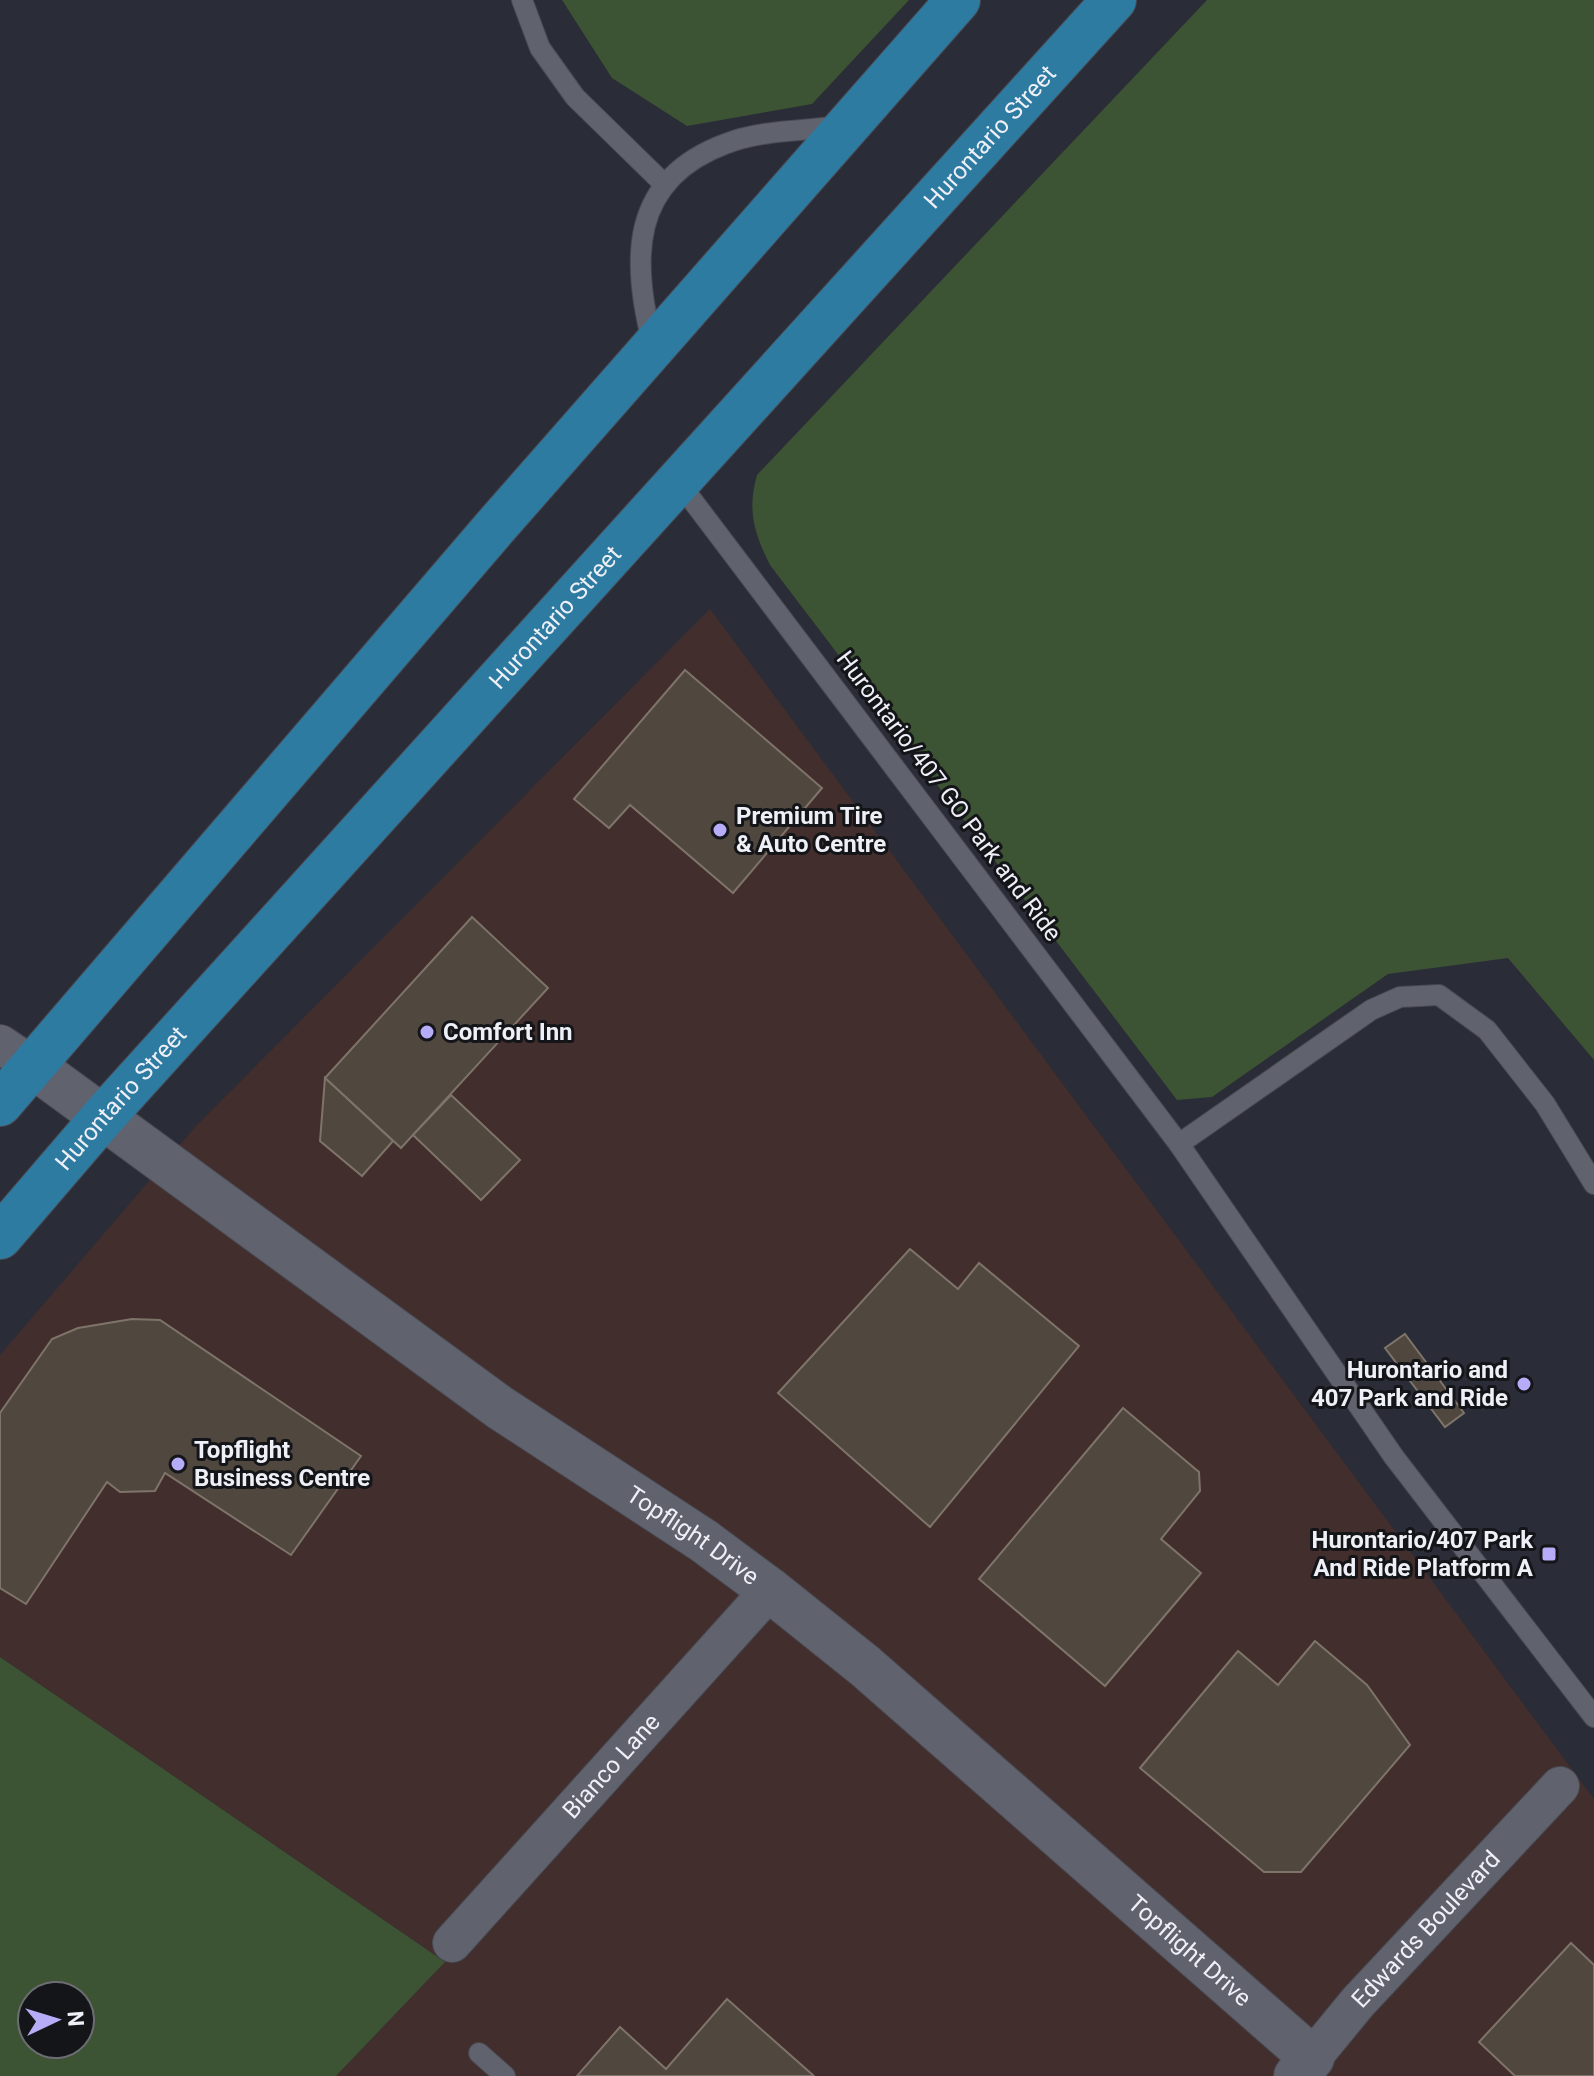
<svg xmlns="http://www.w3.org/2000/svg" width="1594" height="2076" viewBox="0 0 1594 2076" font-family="Roboto,sans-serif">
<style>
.industrial{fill:#422e2c}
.green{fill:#3c5433;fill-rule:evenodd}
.building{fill:#50473e;stroke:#7e746a;stroke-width:2}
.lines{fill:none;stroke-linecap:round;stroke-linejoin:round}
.service-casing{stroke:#484952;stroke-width:22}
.minor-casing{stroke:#484952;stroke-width:40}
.tertiary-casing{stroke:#484952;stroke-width:46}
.primary-casing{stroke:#484952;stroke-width:46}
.service{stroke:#60626e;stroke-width:20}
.minor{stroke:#60626e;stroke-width:38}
.tertiary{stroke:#60626e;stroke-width:44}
.primary{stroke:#2e7ba2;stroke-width:44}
.poi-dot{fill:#b6acf8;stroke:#141519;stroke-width:3}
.labels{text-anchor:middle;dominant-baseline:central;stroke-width:6;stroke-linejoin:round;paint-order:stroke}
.street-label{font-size:24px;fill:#eff0f7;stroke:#141519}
.poi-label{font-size:24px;font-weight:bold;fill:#eff0f7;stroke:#141519;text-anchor:start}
</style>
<rect width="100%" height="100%" fill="#2a2c37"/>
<!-- industrial -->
<path class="industrial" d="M710,609L1594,1799V2076H336L445,1962L0,1657V1355L196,1126Z"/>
<!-- green -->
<g class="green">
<path d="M562,0H909L812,104L687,126L612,78Z"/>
<path d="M1207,0H1594V1060L1508,958L1388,974L1212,1097L1177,1100L770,565C754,533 747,510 757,475Z"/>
<path d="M0,1657L445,1962L336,2076H0ZM32,1996H80V2044H32Z"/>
</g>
<!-- building -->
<g class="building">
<path d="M685,670L822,788L733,893L630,805L609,828L574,799Z"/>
<path d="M472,917L548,988L401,1148L325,1078Z"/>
<path d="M325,1078L393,1141L362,1176L320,1141Z"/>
<path d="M451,1095L520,1160L481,1200L413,1135Z"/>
<path d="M910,1249L958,1289L979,1263L1079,1346L930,1527L778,1393Z"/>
<path d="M132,1319L160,1320L361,1456L291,1555L165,1473L155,1491L120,1492L107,1482L26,1604L0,1588V1413L52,1339L78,1328Z"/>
<path d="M1405,1334L1464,1413L1445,1427L1385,1348Z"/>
<path d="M1123,1408L1199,1472L1200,1491L1161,1539L1201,1573L1105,1686L979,1579Z"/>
<path d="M1315,1641L1367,1685L1410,1745L1301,1872H1264L1140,1768L1238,1651L1278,1685Z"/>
<path d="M1571,1943L1594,1965V2076H1515L1479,2042Z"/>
<path d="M727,1999L814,2076H577L620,2027L666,2069Z"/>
</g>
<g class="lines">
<!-- service casing -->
<g class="service-casing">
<g id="service">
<path d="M522,0L540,48L575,97L665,185"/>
<path d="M653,345C631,261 629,180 725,144C760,130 804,131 841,126"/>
<path d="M677,480L1179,1144L1394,1457L1594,1717"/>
<path d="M1179,1144L1371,1010L1400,997L1439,995L1487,1030L1545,1104L1594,1184"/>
<path d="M479,2053L505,2076"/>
</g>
</g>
<!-- minor casing -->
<g class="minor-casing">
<g id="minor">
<path d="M0,1044L33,1066"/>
<path id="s1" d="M452,1943L770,1590"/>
<path id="s2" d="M1312,2058L1358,2002L1560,1786"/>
</g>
</g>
<!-- tertiary casing -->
<g class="tertiary-casing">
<g id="tertiary">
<path id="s3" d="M33,1066L499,1407L704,1541L770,1590L865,1666L1312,2058L1296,2076"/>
</g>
</g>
<!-- primary casing -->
<g class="primary-casing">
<g id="primary">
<path d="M0,1104L496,526L958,0"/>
<path id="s4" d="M0,1237L103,1117L1114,0"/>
</g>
</g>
<!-- service -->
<use href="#service" class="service"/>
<!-- minor -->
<use href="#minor" class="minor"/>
<!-- tertiary -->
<use href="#tertiary" class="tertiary"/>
<!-- primary -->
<use href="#primary" class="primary"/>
</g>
<!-- markers -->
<g class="poi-dot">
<circle cx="720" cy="830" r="8"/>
<circle cx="427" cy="1032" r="8"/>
<circle cx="1524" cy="1384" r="8"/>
<circle cx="178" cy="1464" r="8"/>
<rect x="1541" y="1546" width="16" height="16" rx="4"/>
</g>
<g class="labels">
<!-- street labels -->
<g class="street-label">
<text stroke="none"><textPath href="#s4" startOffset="1480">Hurontario Street</textPath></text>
<text stroke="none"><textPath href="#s4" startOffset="832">Hurontario Street</textPath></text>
<text transform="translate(949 796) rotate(53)">Hurontario/407 GO Park and Ride</text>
<text stroke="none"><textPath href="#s4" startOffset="184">Hurontario Street</textPath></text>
<text stroke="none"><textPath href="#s3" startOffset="810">Topflight Drive</textPath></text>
<text stroke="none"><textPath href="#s1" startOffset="238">Bianco Lane</textPath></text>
<text stroke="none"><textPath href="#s2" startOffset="172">Edwards Boulevard</textPath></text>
<text stroke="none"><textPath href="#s3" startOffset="1458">Topflight Drive</textPath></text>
</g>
<!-- poi labels -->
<g class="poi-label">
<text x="736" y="816">Premium Tire<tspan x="736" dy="28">&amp; Auto Centre</tspan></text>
<text x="443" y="1032">Comfort Inn</text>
<text x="1508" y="1370" text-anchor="end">Hurontario and<tspan x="1508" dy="28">407 Park and Ride</tspan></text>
<text x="194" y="1450">Topflight<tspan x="194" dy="28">Business Centre</tspan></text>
<text x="1533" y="1540" text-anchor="end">Hurontario/407 Park<tspan x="1533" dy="28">And Ride Platform A</tspan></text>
</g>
</g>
<!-- north arrow -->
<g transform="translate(56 2020) rotate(86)"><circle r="38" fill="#141519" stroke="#6c6d72" stroke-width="2"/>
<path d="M0-6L14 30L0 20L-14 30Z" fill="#b6acf8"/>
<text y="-12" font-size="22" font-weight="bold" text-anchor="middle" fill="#eff0f7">N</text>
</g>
</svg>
